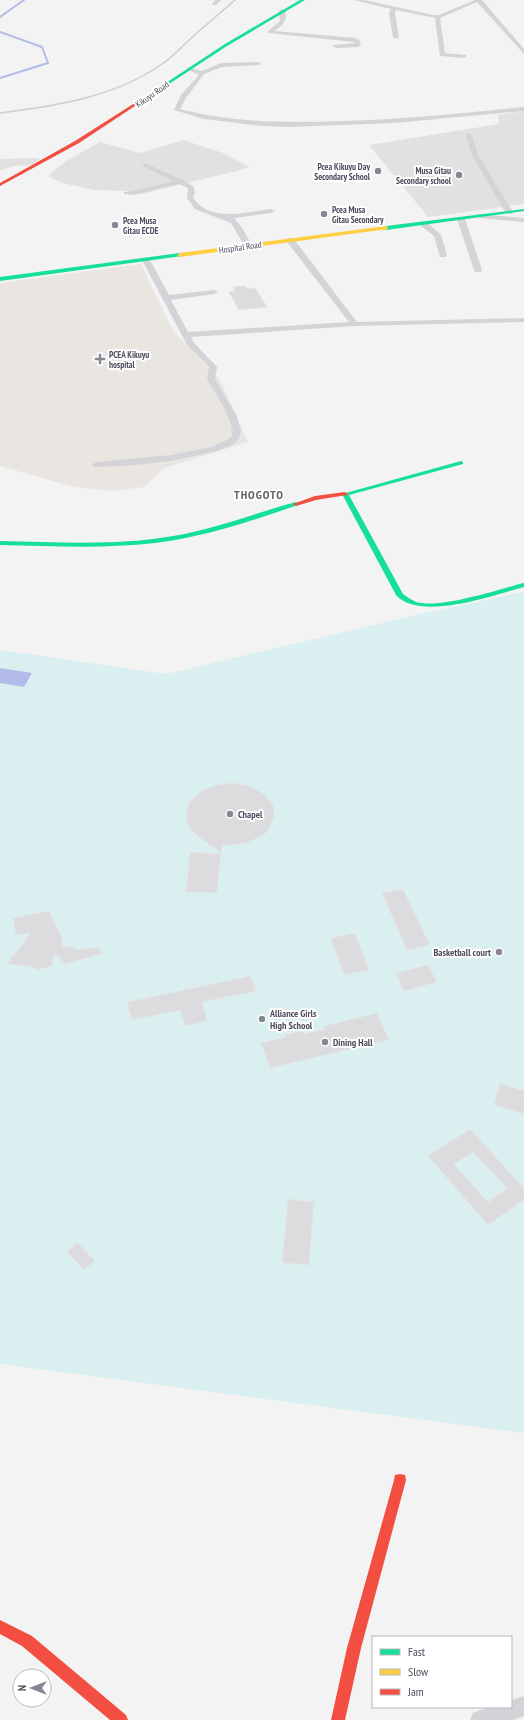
<svg xmlns="http://www.w3.org/2000/svg" width="524" height="1720" viewBox="0 0 524 1720" font-family="'PT Sans Narrow',sans-serif">
<style>
.education{fill:#e2e1e2}
.medical{fill:#e9e6e1}
.green{fill:#daefef}
.water{fill:#b3bbe9}
.lines{fill:none;stroke-linecap:round;stroke-linejoin:round}
.stream{stroke:#b3bbe9;stroke-width:2}
.building{fill:#dcdcde;stroke:#e5e5e6;fill-rule:evenodd}
.street{fill:#d4d4d8;fill-rule:evenodd}
.fast{fill:#16e098;fill-rule:evenodd}
.slow{fill:#ffcf43;fill-rule:evenodd}
.jam{fill:#f24e42;fill-rule:evenodd}
.rail{stroke:#cdcccf;stroke-width:1.5}
.poi-dot{fill:#878692;stroke:#fff;stroke-width:1.5}
.labels{text-anchor:middle;dominant-baseline:central;stroke-width:4;stroke-linejoin:round;paint-order:stroke}
.far-street-label{font-size:9px;fill:#4d4b5e;stroke:#fff}
.far-poi-label{font-size:9px;font-weight:bold;fill:#4d4b5e;stroke:#fff;text-anchor:start}
.poi-label{font-size:10px;font-weight:bold;fill:#4d4b5e;stroke:#fff;text-anchor:start}
.far-district-label{font-size:12px;font-weight:bold;letter-spacing:1px;fill:#605f66;stroke:#fff}
</style>
<rect width="100%" height="100%" fill="#f3f3f3"/>
<!-- education -->
<g class="education">
<path d="M524,111V204L428,217L369,145L499,124L498,115Z"/>
<path d="M183,140L223,153L249,167L237,171L141,194L127,191L94,190L62,183L48,176L66,161L100,142L140,153Z"/>
<path d="M40,158L32,165L13,166L0,171V159Z"/>
</g>
<!-- medical -->
<path class="medical" d="M141,264L173,331L220,380L248,442L164,468L144,487L113,491L74,487L0,466V283Z"/>
<!-- green -->
<path class="green" d="M524,592V1433L0,1364V650L166,674L429,612Z"/>
<!-- water -->
<path class="water" d="M0,668L32,673L24,687L0,683Z"/>
<g class="lines">
<!-- stream -->
<g class="stream">
<path d="M0,17L24,0"/>
<path d="M0,32L42,47L48,63L0,78"/>
</g>
</g>
<!-- building -->
<g class="building">
<path d="M245,286L247,289L255,288L267,307L239,310L229,292L235,291L233,287Z"/>
<path d="M233,783L250,786L264,794L273,805L274,818L268,831L262,836L246,843L222,846L221,853L195,834L190,828L187,822V809L189,803L200,792L215,785Z"/>
<path d="M190,852L221,854L217,893L186,892Z"/>
<path d="M403,889L430,945L407,950L382,893Z"/>
<path d="M49,911L61,936L63,947L72,946L77,950L99,947L101,954L65,964L55,954L52,966L37,970L30,966L7,964L31,933L16,935L13,918Z"/>
<path d="M355,933L369,970L344,975L331,938Z"/>
<path d="M428,965L437,982L404,991L396,973Z"/>
<path d="M251,976L256,991L202,1002L207,1021L185,1026L180,1010L132,1020L127,1002Z"/>
<path d="M377,1013L389,1040L270,1068L261,1043L286,1037L285,1035L302,1031L304,1034L325,1029L324,1026Z"/>
<path d="M500,1083L524,1091V1114L494,1105Z"/>
<path d="M470,1129L524,1188V1200L488,1225L428,1156ZM473,1152L507,1188L488,1202L454,1164Z"/>
<path d="M288,1199L314,1202L309,1265L282,1263Z"/>
<path d="M78,1243L95,1261L84,1270L67,1252Z"/>
</g>
<g class="lines">
<!-- street -->
<g class="street">
<path d="M215,0H221L216,5H212Z"/>
<path d="M354,0H364L433,15H439L475,0H482L524,49V54L477,2L440,18L445,53L466,55V57L464,58L440,56L435,18L396,10L395,13L399,37L396,39L393,37L389,13L391,9Z"/>
<path d="M282,9L285,11C288,21 282,25 275,31L355,38L359,40L361,45L358,47L336,48L333,46L334,45L355,43L354,42L268,33V31L280,21L279,11Z"/>
<path d="M258,62L261,64L260,65L222,67L204,74L186,98L180,109C234,123 288,123 343,121C403,119 464,113 524,107V111L394,123L289,127L262,126L204,119L174,110L181,95L199,75L187,69V67L202,71L221,63Z"/>
<path d="M469,133L472,135L478,155L513,212L512,214H509L505,212L472,155L466,135Z"/>
<path d="M145,163L180,179L184,180L185,182L193,186L195,191L193,198C210,223 247,212 271,209L275,211L271,213L234,218L242,228L252,245L248,247H245L231,223L195,209L187,198L188,188L179,184L133,195L124,194V192L133,191L173,181L143,166L142,165Z"/>
<path d="M477,214L524,218V222L480,218L476,216Z"/>
<path d="M458,217H464L465,219L482,270L481,272H475L474,270L457,219Z"/>
<path d="M421,222H427L441,235L447,255L446,257H440L434,236L421,226Z"/>
<path d="M287,238H293L357,322L524,318V322L355,326L191,337L195,344L217,367L215,379L237,416L241,432L239,439L232,445L217,451L171,461L126,466L94,467L92,465L94,463L97,462L171,455L211,447L225,441L232,436L231,424L224,408L207,379L209,367L187,345L142,260L143,258H146L150,260L169,295L214,290L218,292L214,294L171,300L188,332L349,322L287,242Z"/>
<path d="M524,1696V1716L513,1720H470L473,1713L488,1707H511V1700Z"/>
</g>
<!-- fast -->
<g class="fast">
<path d="M300,0H305L227,46L140,103L137,102L225,44Z"/>
<path d="M524,209V211L386,230L383,228L386,226Z"/>
<path d="M180,253L182,254V256L0,281V277Z"/>
<path d="M461,461L463,462V464L349,495L403,594C407,597 412,600 416,602C442,609 498,589 524,583V587C494,595 420,622 396,595L342,494Z"/>
<path d="M296,502L298,503V505C251,521 204,537 155,543C103,549 51,546 0,545V541C57,542 116,546 173,536C215,529 255,513 296,502Z"/>
</g>
<!-- slow -->
<path class="slow" d="M386,226L388,227V229L180,257L177,255L180,253Z"/>
<!-- jam -->
<g class="jam">
<path d="M138,101L141,102L79,143L0,186V183L75,141Z"/>
<path d="M345,492L348,494L347,495L316,500L296,506L293,504L315,496Z"/>
<path d="M400,1474L405,1475L406,1480L361,1648L345,1720H331L347,1648L394,1480L395,1475Z"/>
<path d="M0,1620L32,1636L126,1715L128,1720H110L22,1646L0,1634Z"/>
</g>
<!-- rail -->
<path class="rail" d="M0,113C56,106 115,97 162,64C171,58 179,50 187,42C202,28 219,14 235,0"/>
</g>
<!-- markers -->
<g class="poi-dot">
<circle cx="378" cy="171" r="4"/>
<circle cx="459" cy="175" r="4"/>
<circle cx="324" cy="214" r="4"/>
<circle cx="115" cy="225" r="4"/>
<path d="M98 353h4v4h4v4h-4v4h-4v-4h-4v-4h4z"/>
<circle cx="230" cy="814" r="4"/>
<circle cx="499" cy="952" r="4"/>
<circle cx="262" cy="1019" r="4"/>
<circle cx="325" cy="1042" r="4"/>
</g>
<g class="labels">
<!-- far-street labels -->
<g class="far-street-label">
<text transform="translate(152 94) rotate(-35)">Kikuyu Road</text>
<text transform="translate(240 247) rotate(-8)">Hospital Road</text>
</g>
<!-- far-poi labels -->
<g class="far-poi-label">
<text x="370" y="166" text-anchor="end">Pcea Kikuyu Day<tspan x="370" dy="10">Secondary School</tspan></text>
<text x="451" y="170" text-anchor="end">Musa Gitau<tspan x="451" dy="10">Secondary school</tspan></text>
<text x="332" y="209">Pcea Musa<tspan x="332" dy="10">Gitau Secondary</tspan></text>
<text x="123" y="220">Pcea Musa<tspan x="123" dy="10">Gitau ECDE</tspan></text>
<text x="109" y="354">PCEA Kikuyu<tspan x="109" dy="10">hospital</tspan></text>
</g>
<!-- poi labels -->
<g class="poi-label">
<text x="238" y="814">Chapel</text>
<text x="491" y="952" text-anchor="end">Basketball court</text>
<text x="270" y="1013">Alliance Girls<tspan x="270" dy="12">High School</tspan></text>
<text x="333" y="1042">Dining Hall</text>
</g>
<!-- far-district labels -->
<g class="far-district-label">
<text x="259" y="494">THOGOTO</text>
</g>
</g>
<!-- legend -->
<rect x="372" y="1636" width="140" height="72" fill="#ffffff" stroke="#b8b7bf"/>
<rect x="380" y="1649" width="20" height="6" fill="#16e098" stroke="#b8b7bf"/>
<text x="408" y="1656" font-size="12" fill="#4d4b5e">Fast</text>
<rect x="380" y="1669" width="20" height="6" fill="#ffcf43" stroke="#b8b7bf"/>
<text x="408" y="1676" font-size="12" fill="#4d4b5e">Slow</text>
<rect x="380" y="1689" width="20" height="6" fill="#f24e42" stroke="#b8b7bf"/>
<text x="408" y="1696" font-size="12" fill="#4d4b5e">Jam</text>
<!-- north arrow -->
<g transform="translate(32 1688) rotate(270)"><circle r="19" fill="#ffffff" stroke="#b8b7bf"/>
<path d="M0-3L7 15L0 10L-7 15Z" fill="#878692"/>
<text y="-6" font-size="11" font-weight="bold" text-anchor="middle" fill="#4d4b5e">N</text>
</g>
</svg>
